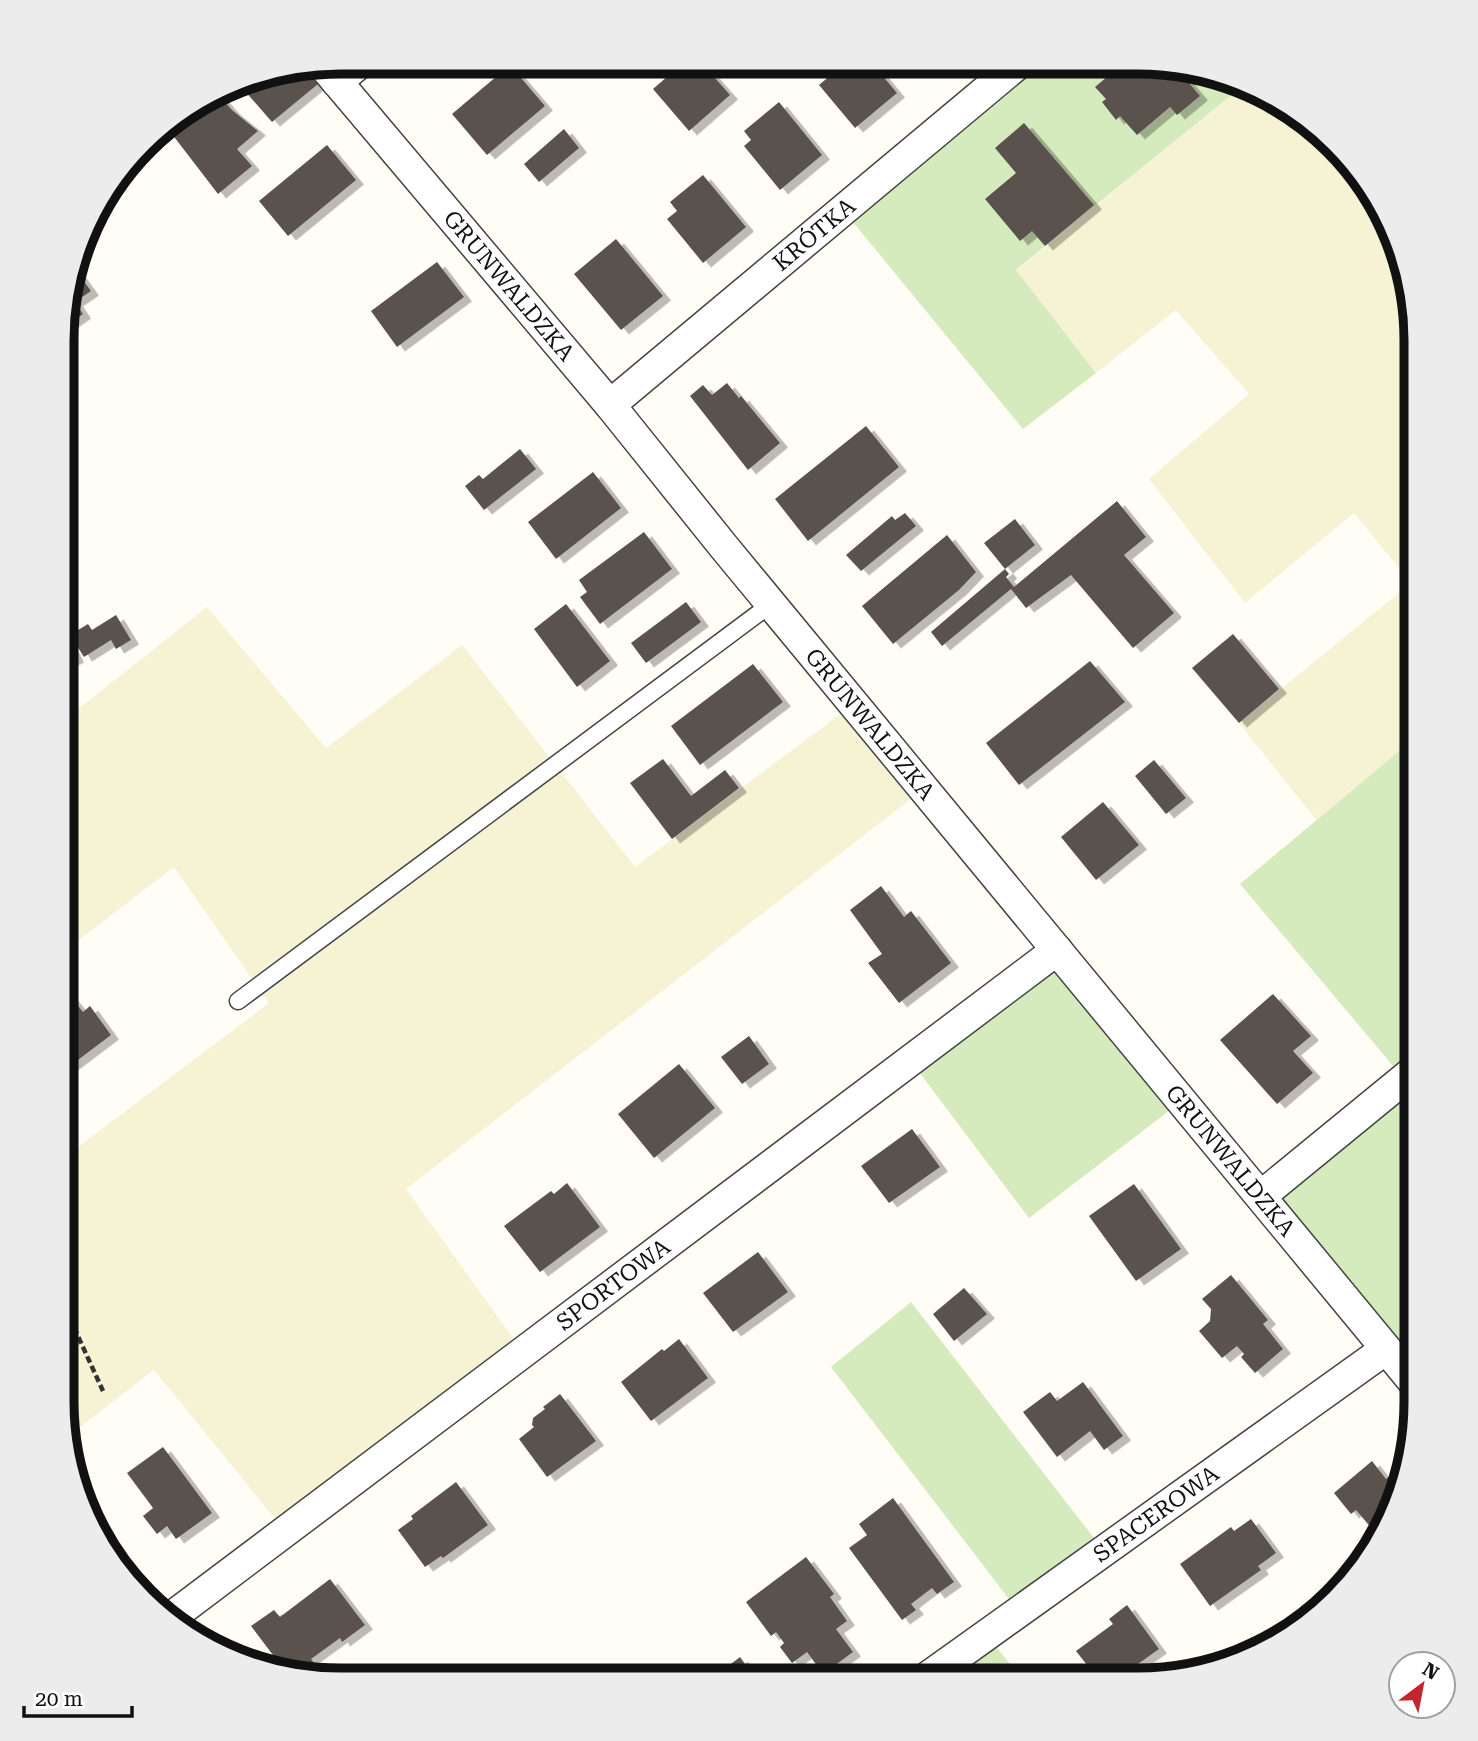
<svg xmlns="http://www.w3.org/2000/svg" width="1478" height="1741" viewBox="0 0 1478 1741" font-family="'Roboto Serif',serif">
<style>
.farmland{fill:#f6f3d4}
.green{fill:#d5ebbd}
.building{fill:#5a524d;filter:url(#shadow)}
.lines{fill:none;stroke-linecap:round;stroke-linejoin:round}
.lane-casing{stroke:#444;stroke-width:19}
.street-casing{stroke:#444;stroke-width:33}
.path{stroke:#333;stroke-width:4.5;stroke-dasharray:7 3.5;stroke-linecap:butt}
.lane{stroke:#fff;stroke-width:16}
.street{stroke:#fff;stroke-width:30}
.labels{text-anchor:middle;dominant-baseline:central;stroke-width:7;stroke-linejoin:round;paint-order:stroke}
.street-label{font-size:23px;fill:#111;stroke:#fff}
.rim{fill:none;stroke:#111;stroke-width:9}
</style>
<defs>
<filter id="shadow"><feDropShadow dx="8" dy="4.5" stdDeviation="0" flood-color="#0004"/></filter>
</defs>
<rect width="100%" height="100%" fill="#fffdf5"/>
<!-- farmland -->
<g class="farmland">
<path d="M1240,88L1293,108L1379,200L1407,267L1417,339V736L1316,820L1239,723L1411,583L1354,513L1245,603L1149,479L1249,394L1176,310L1096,373L1016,271Z"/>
<path d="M207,607L326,748L462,645L635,867L854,704L924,789L406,1189L523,1352L285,1531L154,1370L66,1438L61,1402L62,1159L269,1003L174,867L62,953L63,721Z"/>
</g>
<!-- green -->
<g class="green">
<path d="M1019,63L1175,64L1240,88L1016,270L1096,373L1023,429L843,210Z"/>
<path d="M1417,736L1416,1385L1261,1196L1404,1079L1240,884Z"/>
<path d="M1057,950L1182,1101L1029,1218L910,1060Z"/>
<path d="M911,1302L1104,1551L1019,1612L831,1367Z"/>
<path d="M987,1635L1022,1679H925Z"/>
</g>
<!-- building -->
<g class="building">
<path d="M684,62H701L730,95L689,131L653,89Z"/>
<path d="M845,63H872L897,93L855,128L819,85Z"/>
<path d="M1118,64H1173L1200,96L1177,115L1170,107L1137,135L1120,116L1116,120L1102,102L1106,99L1095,87L1120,66Z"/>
<path d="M510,65L545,106L487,155L452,114Z"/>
<path d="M302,68L318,84L272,122L238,83L250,76L291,69L296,75Z"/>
<path d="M218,94L232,110L258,131L237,149L252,166L218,194L165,125Z"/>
<path d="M779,102L822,155L780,190L744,146L751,140L744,131Z"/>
<path d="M1024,123L1094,205L1045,246L1032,231L1020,241L985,199L1016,173L995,148Z"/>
<path d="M564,129L579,148L539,182L524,164Z"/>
<path d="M327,145L356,180L288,236L259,201Z"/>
<path d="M703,175L746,227L703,263L667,219L677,211L670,202Z"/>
<path d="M616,239L663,296L621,330L574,274Z"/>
<path d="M437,262L464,297L397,347L371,311Z"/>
<path d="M75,269L91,291L75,302L83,314L64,328V303Z"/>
<path d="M727,383L739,398L741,396L780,443L748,470L690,396L703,385L712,395Z"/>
<path d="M866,426L899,467L808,541L775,499Z"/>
<path d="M520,449L536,469L484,510L465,486L479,475L483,479Z"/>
<path d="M593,472L621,508L556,559L528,522Z"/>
<path d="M1117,501L1146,537L1124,555L1174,613L1133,648L1071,575L1026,608L1011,589L942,646L931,632L1005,569L984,543L1015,519L1035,545L1005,569L1009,574L1006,577L1014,587Z"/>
<path d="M905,513L916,526L861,571L846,555L892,516L895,520Z"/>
<path d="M644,532L672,569L600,624L580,597L587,592L579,580Z"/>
<path d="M947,535L976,572L959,590L893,644L862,606Z"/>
<path d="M686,602L701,622L646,663L631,643Z"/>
<path d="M566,604L610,661L577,687L534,629Z"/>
<path d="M116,615L131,640L116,649L111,640L84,657L70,635L88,624L92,630Z"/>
<path d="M63,632L76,658L63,665Z"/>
<path d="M1233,634L1279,689L1239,723L1192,668Z"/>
<path d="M1090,661L1125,702L1019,785L986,743Z"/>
<path d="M753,664L783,702L700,765L671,726Z"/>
<path d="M663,759L691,796L725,770L739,788L672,839L630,783Z"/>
<path d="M1154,760L1186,798L1166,814L1135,776Z"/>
<path d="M1103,802L1139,845L1096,880L1061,837Z"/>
<path d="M881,886L904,917L911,911L951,963L899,1003L868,963L882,954L850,910Z"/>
<path d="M1273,994L1311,1036L1293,1051L1313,1073L1277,1104L1220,1040Z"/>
<path d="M70,996L83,1012L90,1006L111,1035L62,1072V1003Z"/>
<path d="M749,1036L769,1064L742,1084L721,1057Z"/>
<path d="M679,1064L715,1108L654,1158L618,1114Z"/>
<path d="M912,1129L940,1167L889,1203L861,1166Z"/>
<path d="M567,1183L600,1227L540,1272L504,1226L551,1191L554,1194Z"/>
<path d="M1134,1184L1181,1249L1136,1281L1089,1216Z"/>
<path d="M758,1252L788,1292L733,1332L703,1293Z"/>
<path d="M1231,1275L1268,1320L1263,1324L1283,1349L1255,1373L1241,1357L1244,1354L1237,1346L1222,1358L1199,1331L1210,1321L1211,1309L1202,1299Z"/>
<path d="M964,1288L987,1314L954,1341L933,1314Z"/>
<path d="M679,1339L708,1378L651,1421L621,1382L662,1349L664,1351Z"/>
<path d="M1083,1382L1123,1436L1104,1450L1090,1431L1057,1457L1023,1412L1050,1392L1057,1401Z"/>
<path d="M560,1394L596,1441L547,1477L519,1439L534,1427L532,1425L533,1418L545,1409L543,1407Z"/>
<path d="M163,1447L212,1513L176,1539L167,1526L157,1534L143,1516L153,1508L127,1473Z"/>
<path d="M1372,1461L1386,1479L1392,1474L1403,1487L1379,1537L1356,1510L1351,1514L1334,1493Z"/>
<path d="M456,1482L488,1525L443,1558L441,1556L425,1567L398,1530L413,1519L411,1516Z"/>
<path d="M893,1498L954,1582L937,1594L932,1588L911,1604L916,1610L902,1620L849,1548L867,1535L859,1524Z"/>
<path d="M1251,1519L1276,1553L1258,1566L1261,1570L1210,1606L1180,1564L1231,1527L1234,1531Z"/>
<path d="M806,1557L834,1594L830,1597L847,1621L836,1629L853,1652L823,1674L807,1652L792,1663L780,1647L784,1643L776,1632L771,1636L746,1602Z"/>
<path d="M330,1579L365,1625L342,1642L340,1638L311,1659L314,1663L301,1673L282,1667L251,1626L274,1610L280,1617Z"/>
<path d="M1127,1605L1159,1649L1117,1679H1098L1076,1651L1113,1624L1109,1619Z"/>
<path d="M740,1657L756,1679H711Z"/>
</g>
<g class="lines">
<!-- lane casing -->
<g class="lane-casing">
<path id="lane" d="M238,1001L771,604"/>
</g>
<!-- street casing -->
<g class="street-casing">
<g id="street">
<path id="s1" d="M322,64L610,405L724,547L1416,1385"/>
<path d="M337,82L362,61"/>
<path id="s2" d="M610,405L1019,63"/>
<path d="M1261,1196L1416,1069"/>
<path id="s3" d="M169,1619L1057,950"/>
<path id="s4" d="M925,1679L1386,1349"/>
</g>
</g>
<!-- path -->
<path class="path" d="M61,1299L103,1391"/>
<!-- lane -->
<use href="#lane" class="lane"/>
<!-- street -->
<use href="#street" class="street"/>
</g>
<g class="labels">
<!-- street labels -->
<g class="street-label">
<text stroke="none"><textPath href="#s2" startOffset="266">KRÓTKA</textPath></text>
<text stroke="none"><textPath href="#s1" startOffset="290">GRUNWALDZKA</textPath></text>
<text stroke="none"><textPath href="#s1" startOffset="858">GRUNWALDZKA</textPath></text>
<text stroke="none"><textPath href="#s1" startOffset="1424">GRUNWALDZKA</textPath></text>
<text stroke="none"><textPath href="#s3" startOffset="556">SPORTOWA</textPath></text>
<text stroke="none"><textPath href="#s4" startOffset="284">SPACEROWA</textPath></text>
</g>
</g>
<!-- crop -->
<path d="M0 0H1478V1741H0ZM340 74H1138A266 266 0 0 1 1404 340V1402A266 266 0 0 1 1138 1668H340A266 266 0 0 1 74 1402V340A266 266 0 0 1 340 74Z" fill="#ececec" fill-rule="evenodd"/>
<path class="rim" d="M340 74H1138A266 266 0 0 1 1404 340V1402A266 266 0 0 1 1138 1668H340A266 266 0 0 1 74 1402V340A266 266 0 0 1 340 74Z"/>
<!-- north arrow -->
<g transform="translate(1422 1685) rotate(32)"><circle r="33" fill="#ffffff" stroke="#a0a0a0" stroke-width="2"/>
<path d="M0-5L12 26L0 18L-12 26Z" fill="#c4262e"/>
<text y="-10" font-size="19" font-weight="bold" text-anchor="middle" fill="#111111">N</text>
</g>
<!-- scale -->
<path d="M24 1706v10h108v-10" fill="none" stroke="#111111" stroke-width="3.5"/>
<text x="35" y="1706" font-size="21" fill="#111111" stroke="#ffffff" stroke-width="5" paint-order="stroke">20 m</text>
</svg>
